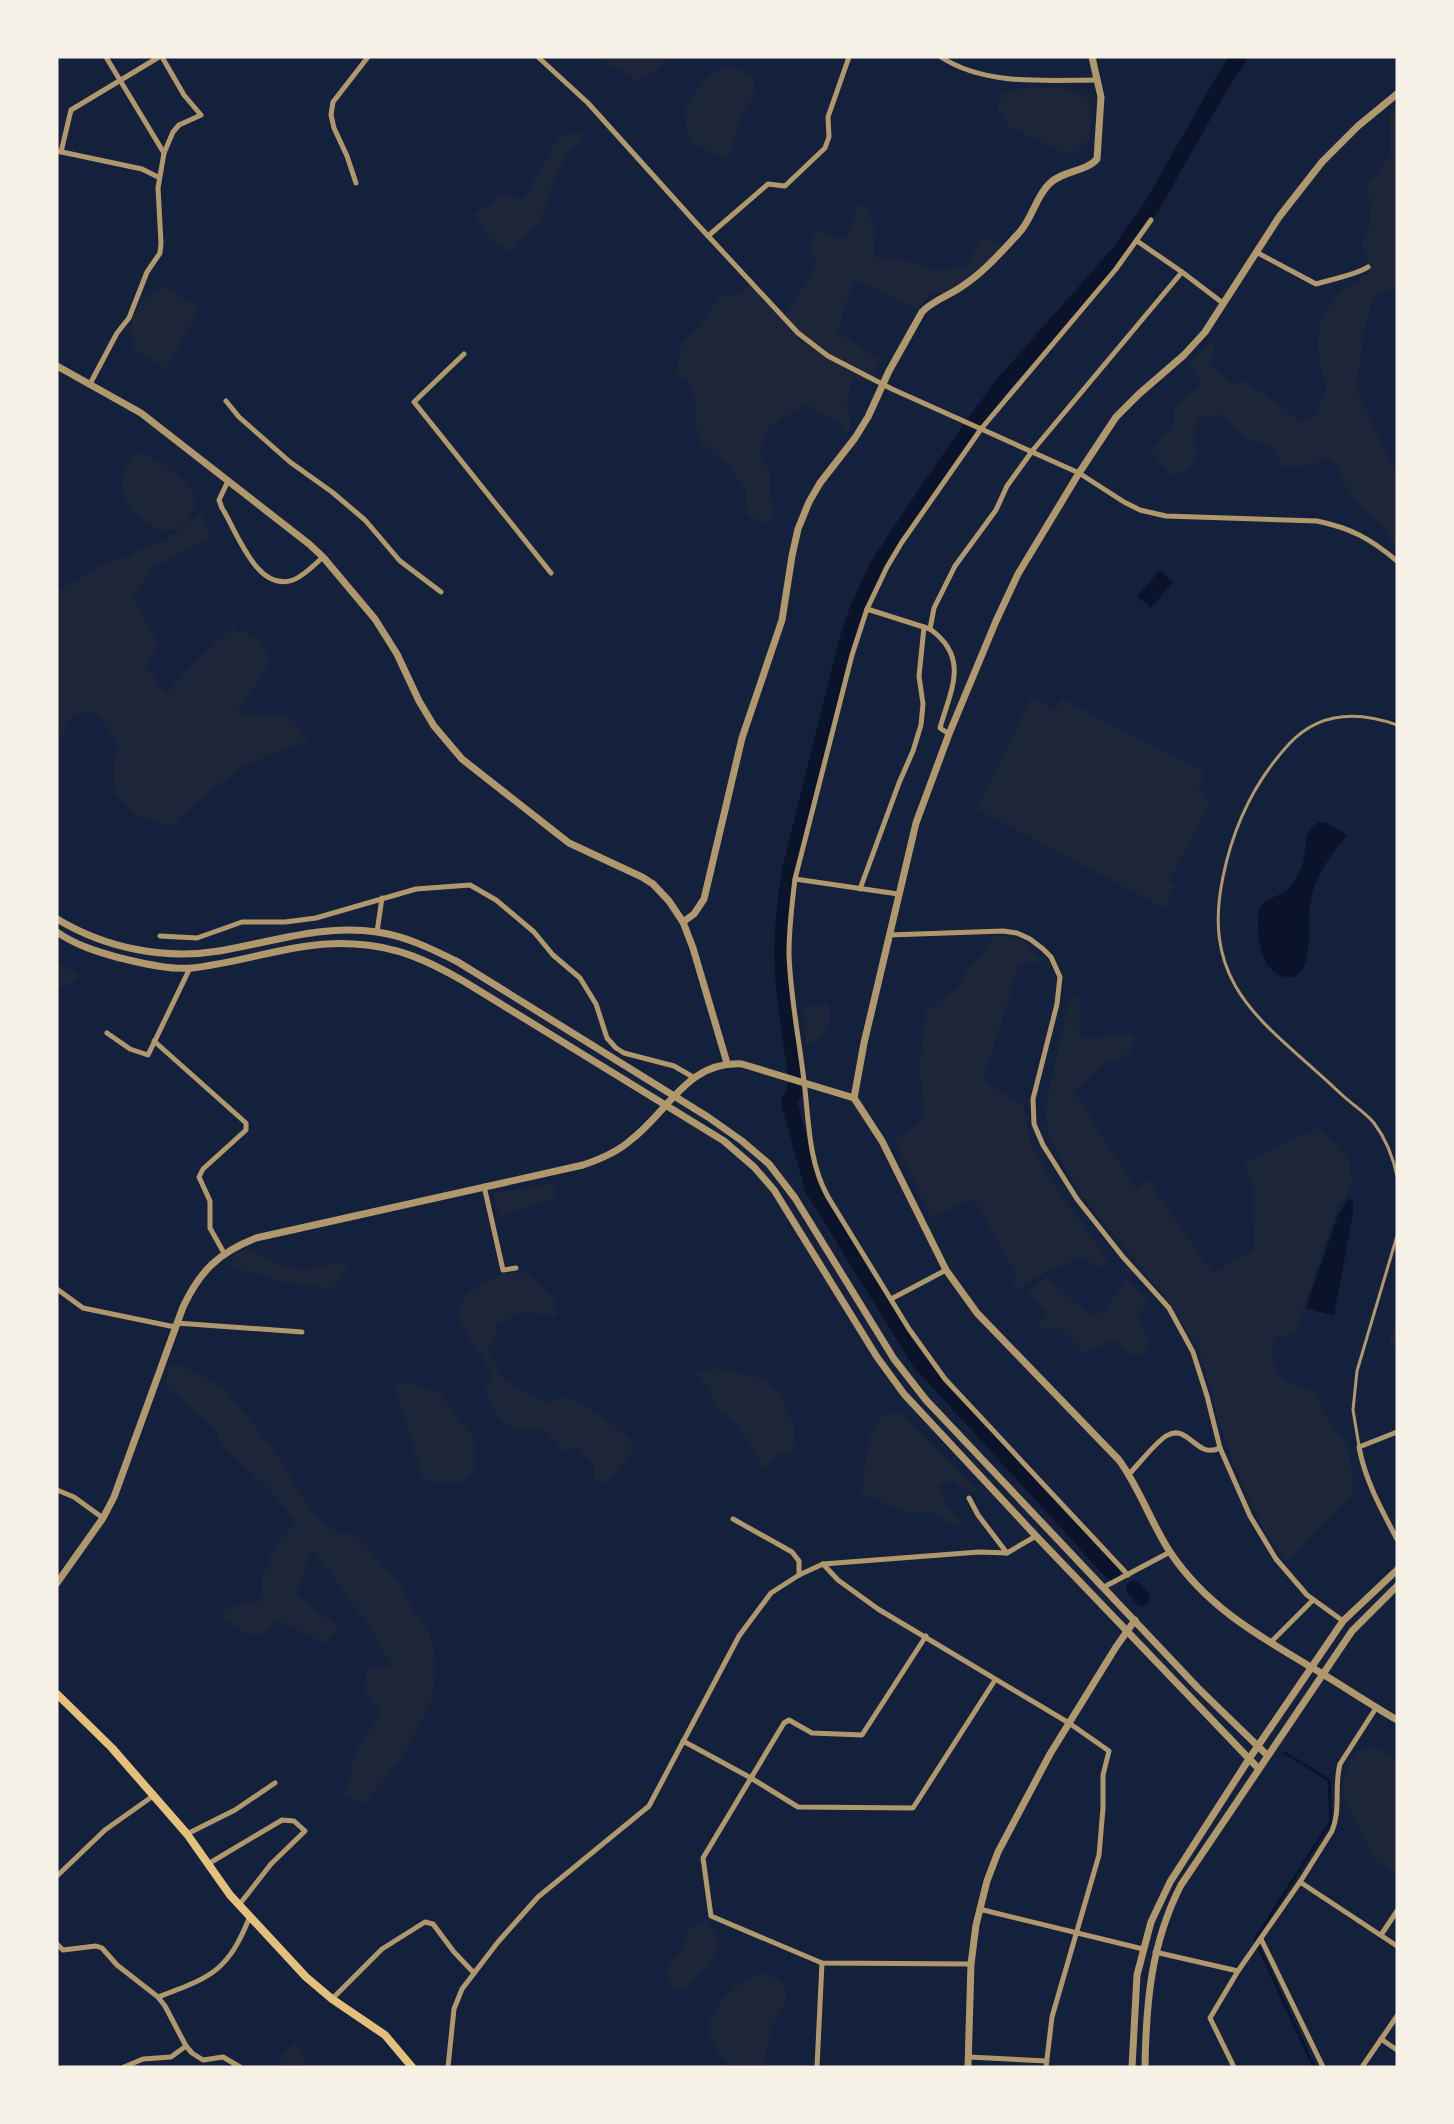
<svg xmlns="http://www.w3.org/2000/svg" width="1454" height="2124" viewBox="0 0 1454 2124" font-family="'PT Sans',sans-serif">
<style>
.green{fill:#1d2539}
.water{fill:#0b132b}
.lines{fill:none;stroke-linecap:round;stroke-linejoin:round}
.stream{stroke:#0b132b;stroke-width:3}
.river{stroke:#0b132b;stroke-width:16}
.service{stroke:#b1986c;stroke-width:3}
.minor{stroke:#b1986c;stroke-width:5}
.tertiary{stroke:#b1986c;stroke-width:7}
.secondary{stroke:#e5c07b;stroke-width:8}
</style>
<rect width="100%" height="100%" fill="#14213d"/>
<!-- green -->
<g class="green">
<path d="M597,57H669L654,72L639,82Z"/>
<path d="M736,67L753,77L755,86L752,99L740,120L731,153L723,160L692,142L687,132L684,112L703,80L721,68Z"/>
<path d="M1014,89C1041,89 1075,81 1092,105L1089,139L1077,151L1064,153L1009,127L997,108L1003,94Z"/>
<path d="M1397,109V287L1373,297L1364,332L1356,389L1397,473V551L1384,528L1350,495L1334,461L1325,457L1313,465L1283,467C1274,446 1272,442 1248,441L1221,414L1204,417L1197,421L1195,438L1197,454L1190,469L1171,477L1151,451L1173,424L1175,406L1202,383L1189,365L1212,339L1215,351L1209,364L1233,384L1244,381L1273,400L1299,421L1315,416L1326,390L1317,347L1321,317L1341,291L1371,272L1361,242L1370,226L1368,183L1389,157L1390,113Z"/>
<path d="M580,133L584,141L568,154L551,188L540,222L510,253L492,241L474,215L502,194L523,199L547,159L557,137Z"/>
<path d="M855,205L866,206L876,232L873,257L907,260L927,269H946L968,265L982,238L1001,244L1002,247L965,281L947,292L931,294L917,309L854,279L837,332L881,361L869,382L852,377L847,403L851,429L845,433L837,423L806,404L769,427L759,454L770,472V497L775,512L767,525L747,514L746,491L730,467L697,439L696,402L688,381L675,377L682,342L697,330L719,297L740,294L751,284L782,317L790,309L818,260L808,254L816,230L846,239L855,220Z"/>
<path d="M164,287L198,307L199,311L165,369L134,349C126,320 137,298 164,287Z"/>
<path d="M142,453C164,464 190,478 197,504C193,512 189,522 181,527C157,540 127,513 123,490C120,477 126,466 132,455Z"/>
<path d="M203,511L210,537L151,569L133,599L159,644L146,665L166,695L186,670L236,625L235,634L243,631C261,639 264,646 270,664L236,713L289,716L309,739L242,767L197,802L171,826L135,815L113,791L114,761L117,742L100,718L87,710L69,719L64,734L57,738V592L101,564L130,556L138,550L169,538Z"/>
<path d="M1032,697L1055,710L1062,699L1205,772L1198,789L1207,795L1209,804L1169,881L1176,884L1164,908L977,809Z"/>
<path d="M995,935L1023,939L1041,961L1019,966L983,1080L1013,1100L1023,1104L1032,1147L1057,1189L1109,1261L1097,1269L1084,1257L1046,1272L1018,1290L1011,1283L1016,1274L974,1199L931,1217L894,1141L924,1120L922,1085L919,1072L925,1013L961,984L969,967L984,952Z"/>
<path d="M57,960L80,977L57,992Z"/>
<path d="M1079,997V1037L1134,1034L1133,1049L1118,1061H1108L1074,1091L1137,1190L1148,1180L1213,1273L1254,1249L1252,1183L1245,1162L1316,1128L1338,1145L1349,1160L1352,1184L1335,1214L1295,1333L1274,1338C1266,1374 1285,1383 1316,1391L1321,1408L1337,1433L1346,1439L1350,1457L1354,1492L1286,1563L1261,1525L1235,1467L1220,1425L1199,1350L1167,1299L1081,1195L1048,1135L1046,1112L1050,1084L1070,998Z"/>
<path d="M828,1004C836,1025 823,1037 806,1046L803,1007Z"/>
<path d="M554,1183L557,1198L500,1216L493,1193Z"/>
<path d="M245,1249C261,1253 273,1263 288,1267C299,1271 332,1265 344,1262L347,1266L335,1286L328,1288L286,1283L250,1271H236L229,1267L235,1255Z"/>
<path d="M502,1273H528L554,1300L557,1317L522,1312L495,1325L497,1334L487,1348L503,1378L545,1403L570,1397L598,1413L631,1440L632,1452L611,1479L600,1484L593,1478L595,1466L579,1448L561,1451L546,1430L515,1431L496,1415L485,1389L491,1379L484,1355L476,1350L457,1314L466,1294Z"/>
<path d="M1046,1277L1090,1315L1102,1313L1127,1279L1149,1303L1137,1315L1150,1342L1144,1356L1129,1355L1115,1339L1085,1354L1060,1328L1045,1330L1037,1325L1047,1313L1027,1293Z"/>
<path d="M1397,1312V1350L1392,1349L1389,1345Z"/>
<path d="M170,1364L184,1367L223,1387L275,1451L312,1512L338,1533L355,1534L400,1583L415,1613L429,1631L434,1652L436,1670L431,1702L401,1760L363,1804L343,1794L350,1778L354,1755L381,1712L363,1689L367,1667L392,1668L373,1632L313,1550L296,1593L339,1628L324,1644L277,1619L262,1635H249L221,1618L224,1611L238,1604L260,1602L263,1573L270,1565L271,1551L296,1522L267,1487L220,1445L216,1430L166,1386Z"/>
<path d="M715,1369L737,1371L766,1380L780,1393L795,1428L792,1456L780,1451L765,1469L737,1424L715,1408L708,1387L695,1371Z"/>
<path d="M392,1383L415,1384L438,1391L476,1441V1472L461,1484L424,1481Z"/>
<path d="M901,1413L982,1494L967,1490L953,1480L939,1486L946,1505L964,1526L955,1527L931,1512L909,1514L862,1494L867,1448L872,1430L882,1416Z"/>
<path d="M1371,1746L1397,1758V1875L1375,1860L1345,1800L1343,1784L1350,1762L1358,1750Z"/>
<path d="M705,1919L720,1942C711,1964 703,1973 685,1989L671,1988L667,1976V1965L683,1950L686,1934L691,1927Z"/>
<path d="M758,1973C775,1975 790,1983 785,2003C783,2009 778,2014 775,2020C769,2033 766,2053 764,2067C722,2067 728,2068 707,2031C715,2000 731,1989 758,1973Z"/>
<path d="M294,2041L303,2055L305,2067H278L283,2054Z"/>
</g>
<!-- water -->
<g class="water">
<path d="M1160,570L1173,582L1151,608L1137,596Z"/>
<path d="M1319,822L1327,823L1347,835C1335,851 1321,867 1315,885C1312,894 1310,903 1309,912C1308,928 1315,982 1285,977C1262,972 1258,942 1258,924C1258,918 1257,911 1261,906C1267,898 1280,896 1288,889C1294,884 1297,877 1300,870C1309,854 1300,831 1319,822Z"/>
<path d="M1348,1199L1353,1201V1213L1334,1316L1306,1308L1338,1215Z"/>
</g>
<g class="lines">
<!-- stream -->
<path class="stream" d="M1285,1753L1329,1780L1331,1821L1255,1939L1314,2067"/>
<!-- river -->
<g class="river">
<path d="M1112,1572L920,1362L813,1189L789,1102C801,1086 795,1068 792,1049C789,1028 786,1006 784,985C780,948 784,911 789,874L846,644L858,608L877,567L926,493L971,428L1005,382L1119,253L1153,204L1223,81L1239,57"/>
<path d="M1134,1589L1142,1598"/>
</g>
<!-- service -->
<g class="service">
<path d="M1397,725C1358,711 1319,712 1289,744C1254,782 1233,827 1223,877C1199,990 1269,1025 1340,1093C1350,1103 1365,1112 1374,1123C1386,1139 1393,1157 1397,1176"/>
<path d="M1359,1446L1353,1410L1357,1371L1397,1236"/>
</g>
<!-- minor -->
<g class="minor">
<path d="M106,57L164,153"/>
<path d="M538,57L588,103L697,224L798,333L828,356L892,389L1079,473L1124,502L1140,510L1166,516L1317,521C1351,528 1371,539 1397,561"/>
<path d="M941,57C985,86 1046,80 1097,80"/>
<path d="M57,151L142,169L158,177"/>
<path d="M61,152L71,110L159,57"/>
<path d="M356,183L347,156L334,128L331,115L333,102L368,57"/>
<path d="M708,236L768,184L785,186L825,148L829,137L828,117L849,57"/>
<path d="M1137,241L1182,272L1224,304"/>
<path d="M1256,252L1316,284C1330,280 1358,274 1368,267"/>
<path d="M464,354L414,402L551,573"/>
<path d="M90,384L117,333L129,318L147,272L160,253L161,243L158,188L164,153L173,132L179,125L201,115L184,95L162,57"/>
<path d="M226,401L239,417L290,462L332,492L365,520L400,561L441,592"/>
<path d="M228,481L219,500L222,508C237,532 257,593 293,580C304,576 314,565 323,557"/>
<path d="M867,609L930,629L934,608L955,566L996,510L1007,486L1033,450L1182,272"/>
<path d="M930,629C970,658 951,689 940,728L949,734"/>
<path d="M795,879L898,894"/>
<path d="M860,889L899,783L913,751L921,725L923,704L919,676L924,627"/>
<path d="M377,932L382,898"/>
<path d="M889,935L1003,931L1017,933L1030,939L1043,949L1051,957L1060,977L1057,1004L1033,1099L1034,1124L1043,1145L1077,1199L1123,1257L1169,1308L1193,1352L1207,1396L1220,1448L1250,1516L1276,1559L1307,1595L1343,1621"/>
<path d="M160,936L197,938L242,922H285L316,918L416,889L470,885L496,900L534,932L553,955L580,978L596,1004L607,1038L616,1048L624,1053L674,1066L693,1077"/>
<path d="M107,1033L130,1049L148,1055L190,968"/>
<path d="M154,1041L246,1123V1130L203,1169L199,1177L210,1201V1228L224,1253"/>
<path d="M484,1186L503,1270L516,1268"/>
<path d="M57,1289L83,1308L175,1327"/>
<path d="M891,1299L946,1270"/>
<path d="M176,1323L302,1332"/>
<path d="M1397,1432L1359,1447C1365,1480 1381,1509 1397,1539"/>
<path d="M1129,1474C1139,1464 1155,1443 1166,1436C1188,1422 1196,1460 1220,1448"/>
<path d="M57,1490L74,1497L103,1518"/>
<path d="M969,1498L978,1515L1007,1553"/>
<path d="M733,1519L792,1552L799,1561V1575"/>
<path d="M823,1564L838,1580L878,1609L1069,1723L1109,1751L1103,1775V1808L1099,1855L1052,2017L1046,2067"/>
<path d="M1128,1575L945,1379L909,1329L828,1197C808,1161 809,1120 804,1081C799,1038 790,995 789,953C789,928 792,903 795,879L852,655L867,609L887,567L902,542L981,429L1116,269L1151,220"/>
<path d="M1104,1587L1170,1552"/>
<path d="M926,1636L862,1735L812,1733L789,1720L784,1723L703,1858L711,1916L822,1963L971,1964"/>
<path d="M1270,1643L1313,1600"/>
<path d="M683,1741L751,1778L798,1807L913,1808L995,1680"/>
<path d="M187,1834L235,1810L275,1783"/>
<path d="M208,1864L282,1820L294,1821L305,1831L271,1864L239,1905"/>
<path d="M57,1876L105,1830L153,1796"/>
<path d="M1300,1882L1397,1946"/>
<path d="M979,1909L1143,1949"/>
<path d="M1381,1935L1397,1911"/>
<path d="M1261,1939L1323,2067"/>
<path d="M57,1944L63,1950L96,1946L102,1948L117,1965L158,1997L165,2006L186,2046L192,2053L203,2060L223,2057L240,2067"/>
<path d="M1155,1952L1238,1971"/>
<path d="M158,1997C211,1977 228,1972 250,1916"/>
<path d="M332,1999L382,1949L425,1922L433,1924L454,1952L474,1973"/>
<path d="M1381,2039L1397,2050"/>
<path d="M969,2057L1047,2061"/>
<path d="M124,2067L143,2059L171,2057L186,2046"/>
<path d="M448,2067L454,2009L462,1989L498,1942L538,1897L649,1806L739,1636L771,1593L799,1575L823,1564L979,1552L1007,1553L1036,1536"/>
<path d="M817,2067L822,1963"/>
<path d="M1234,2067L1210,2018L1238,1971L1300,1882L1332,1831C1341,1810 1334,1786 1340,1764L1376,1708"/>
<path d="M1362,2067L1397,2016"/>
</g>
<!-- tertiary -->
<g class="tertiary">
<path d="M57,366L141,413L309,544L323,557L375,619L397,654L419,701L434,726L462,759L569,843L642,877L653,884L669,901L683,922L693,948L727,1063"/>
<path d="M57,919C105,948 164,960 219,951C272,942 323,924 377,932C406,936 432,949 458,962L708,1117L742,1141L769,1164L795,1198L894,1359L926,1400L1198,1688L1267,1755"/>
<path d="M683,922L694,914L704,899L742,738L782,620L792,556L798,529L809,502L820,483L855,438L868,417L889,371L922,312C933,300 951,295 964,285C984,272 1002,251 1018,234C1032,220 1035,198 1049,184C1063,170 1086,172 1097,159L1101,97L1092,57"/>
<path d="M57,932C75,945 98,952 120,958C142,963 169,970 192,968C247,962 299,940 354,944C397,946 429,961 465,982L724,1141L754,1167L774,1190L877,1357L904,1394L1036,1536L1258,1768"/>
<path d="M854,1098L864,1043L916,823L949,734L996,621L1018,574L1079,473L1116,417L1139,394L1184,355L1205,332L1279,217L1322,162L1358,126L1397,94"/>
<path d="M57,1583L103,1518L114,1497L183,1307C200,1271 218,1253 256,1238L583,1165C601,1159 618,1152 632,1139C670,1109 688,1061 742,1064L854,1098L882,1141L946,1270L977,1313L1119,1460C1140,1489 1151,1523 1170,1552C1206,1606 1257,1635 1311,1667C1340,1684 1368,1703 1397,1720"/>
<path d="M968,2067L971,1964L976,1925L987,1881L998,1852L1050,1754L1116,1647L1135,1620"/>
<path d="M1132,2067L1137,1975L1151,1922L1170,1882L1249,1759L1343,1621L1397,1570"/>
<path d="M1145,2067C1146,2003 1151,1943 1181,1885L1352,1631L1397,1586"/>
</g>
<!-- secondary -->
<path class="secondary" d="M57,1694L112,1748L187,1834L230,1895L306,1977L332,1999L385,2035L412,2067"/>
</g>
<!-- border -->
<rect width="1454" height="2124" fill="none" stroke="#f6f1e7" stroke-width="117"/>
</svg>
